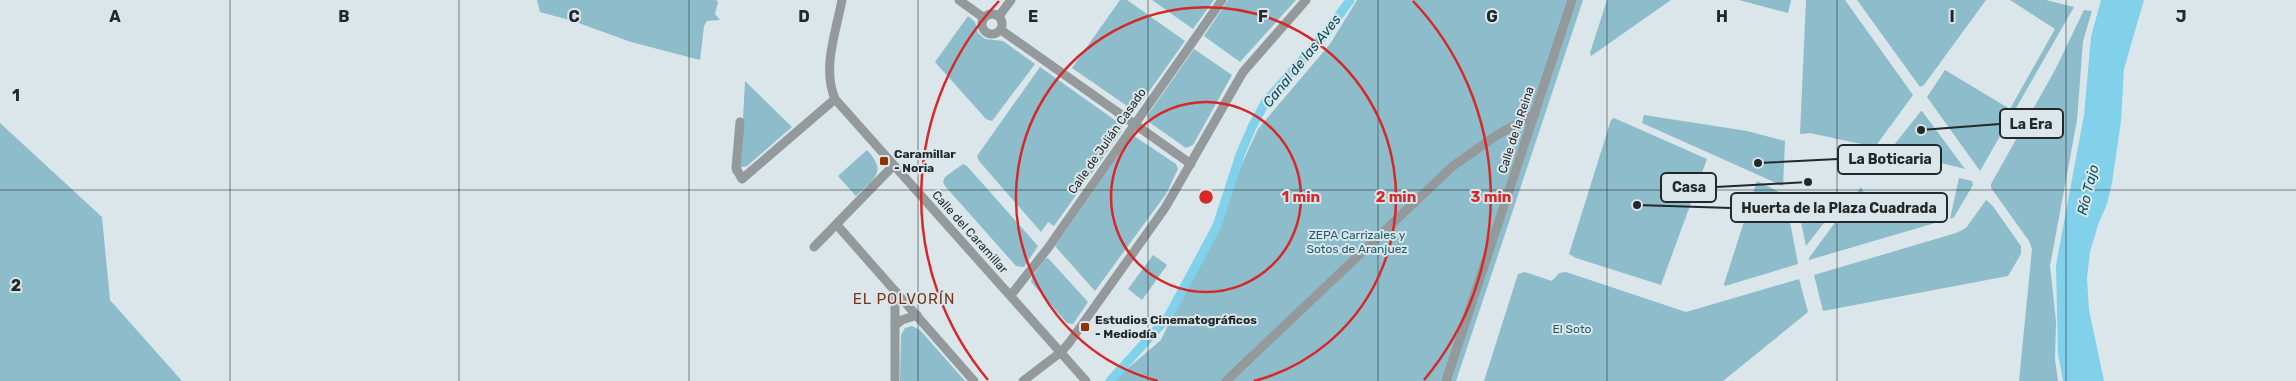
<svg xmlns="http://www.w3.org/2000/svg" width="2296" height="381" viewBox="0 0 2296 381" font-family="Rubik,sans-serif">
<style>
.green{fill:#8dbccb}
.water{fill:#82d1ea}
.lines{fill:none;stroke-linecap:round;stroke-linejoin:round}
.canal{stroke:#82d1ea;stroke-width:9}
.minor{stroke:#94999b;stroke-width:9}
.grid{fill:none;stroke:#23282a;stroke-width:1;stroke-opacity:0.55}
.ring{fill:none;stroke:#d62828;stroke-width:2.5}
.poi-dot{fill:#953000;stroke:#dae6ea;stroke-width:2}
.labels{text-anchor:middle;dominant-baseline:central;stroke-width:4;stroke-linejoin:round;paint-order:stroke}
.street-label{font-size:12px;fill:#23282a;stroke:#dae6ea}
.poi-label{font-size:12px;font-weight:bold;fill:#23282a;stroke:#dae6ea;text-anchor:start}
.park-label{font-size:12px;fill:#1c5c6e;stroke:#dae6ea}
.water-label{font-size:14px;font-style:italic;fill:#054e5f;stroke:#dae6ea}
.quarter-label{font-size:15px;letter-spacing:1px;fill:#76341c;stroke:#dae6ea}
.grid-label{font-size:16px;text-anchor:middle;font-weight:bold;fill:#23282a;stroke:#dae6ea;stroke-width:4;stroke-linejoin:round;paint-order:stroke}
.centre{fill:#d62828;stroke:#dae6ea;stroke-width:2.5}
.ring-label{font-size:15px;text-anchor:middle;font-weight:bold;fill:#d62828;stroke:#dae6ea;stroke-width:4;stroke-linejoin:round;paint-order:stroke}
.leader{fill:none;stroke:#23282a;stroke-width:2}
.callout-dot{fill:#23282a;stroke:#dae6ea;stroke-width:2}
.callout{fill:#dae6ea;stroke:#23282a;stroke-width:2}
.callout-label{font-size:14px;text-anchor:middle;font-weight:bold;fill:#23282a}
</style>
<rect width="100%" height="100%" fill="#dae6ea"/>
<!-- green -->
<g class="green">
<path d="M537,0H716L718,2L715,14L720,20L707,21L704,26L700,60L631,42L573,21L540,12Z"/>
<path d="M1120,0H1127L1185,41L1138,107L1134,109L1130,108L1072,68Z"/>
<path d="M1152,0H1214L1193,29Z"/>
<path d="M1228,0H1296L1240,62L1204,36Z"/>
<path d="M1357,0H1583L1456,381H1113L1161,340L1258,129L1330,44Z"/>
<path d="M1607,0H1671L1591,56L1590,53Z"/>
<path d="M1739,0H1791L1788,13Z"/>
<path d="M1806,0H1845L1913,95L1875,147L1810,133L1800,134Z"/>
<path d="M1857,0H1986L1924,85L1920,87Z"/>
<path d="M2010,0H2046L2074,7L1980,171L1927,97L1945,70L2010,109L2055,29Z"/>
<path d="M2084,10L2092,11L2083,41L2077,120L2050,266L2056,321L2055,359L2058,381H2019L2032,249L2029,241L1991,188V184L2055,70Z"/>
<path d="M968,16L975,22L978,33L985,39L1003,41L1035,64L992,121L986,119L935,62Z"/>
<path d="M1194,49L1232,75L1193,145L1186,148L1149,122L1147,116Z"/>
<path d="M1040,67L1119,123L1122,127L1121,132L1054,226L1048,222L1041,232L979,161L977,156Z"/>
<path d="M745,81L792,127L747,166L742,167L735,175L732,172L737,119H743Z"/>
<path d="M1921,111H1922L1965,169L1890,150Z"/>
<path d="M1644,115L1747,131L1785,141L1783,186L1642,123Z"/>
<path d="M1614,118L1707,159L1661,285L1576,258L1569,254L1611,120Z"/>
<path d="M0,123L102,217L110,300L182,381H0Z"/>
<path d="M1134,136L1176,164L1178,169L1166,194L1095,291L1055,246L1130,139Z"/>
<path d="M867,150C888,173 874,178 856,196L838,176Z"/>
<path d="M963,164L967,166L1038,246L1024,267L1016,266L945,186L943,182L945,177Z"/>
<path d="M1959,178L1972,181L1973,185L1954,217L1950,219Z"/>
<path d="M1757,181L1785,195L1798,264L1725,286L1724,284Z"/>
<path d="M1861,187L1871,207L1935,223L1809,260V258Z"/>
<path d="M1796,198L1841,201L1806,246Z"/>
<path d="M1986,200L1992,205L2021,246V254L2008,276L1823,311L1814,275L1956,233L1966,228Z"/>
<path d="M1153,255L1167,265L1142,300L1128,289Z"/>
<path d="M1048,258L1088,302L1073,324L1067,323L1031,282L1032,277L1045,259Z"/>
<path d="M1525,272L1552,281L1559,273L1566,272L1686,312L1799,279L1808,312L1723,381H1484L1518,274Z"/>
<path d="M912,326L920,330L965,381H900L901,335L905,328Z"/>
</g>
<!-- water -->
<path class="water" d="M2101,0H2144L2124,69L2121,121L2112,183L2107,204L2098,225L2090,252L2087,278L2089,310L2104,381H2063L2058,355L2056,265L2084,115L2091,37Z"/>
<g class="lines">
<!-- canal -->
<path class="canal" d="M1110,381L1168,317L1217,226L1240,155L1252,127L1266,101L1327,32L1350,0"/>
<!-- minor -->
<g class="minor">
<path d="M842,0C836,32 822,68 835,99L1086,381"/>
<path d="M959,0L984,18"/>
<circle cx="992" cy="24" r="10"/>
<path d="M999,16L1011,0"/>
<path d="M1001,30L1191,164"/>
<path d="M740,122L736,168L742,179L835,99"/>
<path d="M837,225L974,381"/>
<path d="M814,247L893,166"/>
<path d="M1011,295L1048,248L1222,0"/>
<path d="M895,325L902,320L917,315"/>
<path d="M895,381V291"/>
<path d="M1023,381L1061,352L1069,343L1165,208L1243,72L1306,0"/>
<path d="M1226,381L1453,166L1497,135L1535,114"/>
<path d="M1446,381L1572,0"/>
</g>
</g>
<!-- grid -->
<path class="grid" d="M230,0V381M459,0V381M689,0V381M918,0V381M1148,0V381M1378,0V381M1607,0V381M1837,0V381M2066,0V381M0,190H2296"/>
<!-- distance rings -->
<g class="ring">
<circle cx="1206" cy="197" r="95"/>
<path d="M1158 381A190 190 0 1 1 1254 381"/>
<path d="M988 380A285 285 0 0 1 999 1M1413 1A285 285 0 0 1 1424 380"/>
</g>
<!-- markers -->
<g class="poi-dot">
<rect x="879" y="156" width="10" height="10" rx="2.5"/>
<rect x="1080" y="322" width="10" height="10" rx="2.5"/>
</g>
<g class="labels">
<!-- street labels -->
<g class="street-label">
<text transform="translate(1516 130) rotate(-72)">Calle de la Reina</text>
<text transform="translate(1107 141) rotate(-55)">Calle de Julián Casado</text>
<text transform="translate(970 232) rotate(48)">Calle del Caramillar</text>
</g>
<!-- poi labels -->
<g class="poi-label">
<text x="894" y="154">Caramillar<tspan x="894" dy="14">- Noria</tspan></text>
<text x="1095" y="320">Estudios Cinematográficos<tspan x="1095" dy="14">- Mediodía</tspan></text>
</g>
<!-- park labels -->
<g class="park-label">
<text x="1357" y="235">ZEPA Carrizales y<tspan x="1357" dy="14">Sotos de Aranjuez</tspan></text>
<text x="1572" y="329">El Soto</text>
</g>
<!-- water labels -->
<g class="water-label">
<text transform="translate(1302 61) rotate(-51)">Canal de las Aves</text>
<text transform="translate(2088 190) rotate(-76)">Río Tajo</text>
</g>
<!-- quarter labels -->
<g class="quarter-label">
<text x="904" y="299">EL POLVORÍN</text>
</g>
</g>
<g class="grid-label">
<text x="115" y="22">A</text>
<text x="344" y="22">B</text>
<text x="574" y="22">C</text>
<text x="804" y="22">D</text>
<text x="1033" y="22">E</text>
<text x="1263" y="22">F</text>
<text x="1492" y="22">G</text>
<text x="1722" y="22">H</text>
<text x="1952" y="22">I</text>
<text x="2181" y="22">J</text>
<text x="16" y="101">1</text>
<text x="16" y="291">2</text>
</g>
<circle cx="1206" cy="197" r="8" class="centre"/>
<g class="ring-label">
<text x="1301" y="202">1 min</text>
<text x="1396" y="202">2 min</text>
<text x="1491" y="202">3 min</text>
</g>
<!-- callouts -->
<path class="leader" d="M1921 130L2000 124M1758 163L1838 159M1808 182L1716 187M1637 205L1731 208"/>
<g class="callout-dot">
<circle cx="1921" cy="130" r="5"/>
<circle cx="1758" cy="163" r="5"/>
<circle cx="1808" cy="182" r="5"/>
<circle cx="1637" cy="205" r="5"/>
</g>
<g class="callout">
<rect x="2000" y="109" width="63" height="29" rx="5"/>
<rect x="1838" y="145" width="103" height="29" rx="5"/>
<rect x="1661" y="173" width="55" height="29" rx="5"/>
<rect x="1731" y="193" width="216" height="29" rx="5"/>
</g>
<g class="callout-label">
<text x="2031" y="129">La Era</text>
<text x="1890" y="164">La Boticaria</text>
<text x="1689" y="192">Casa</text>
<text x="1839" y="213">Huerta de la Plaza Cuadrada</text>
</g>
</svg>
